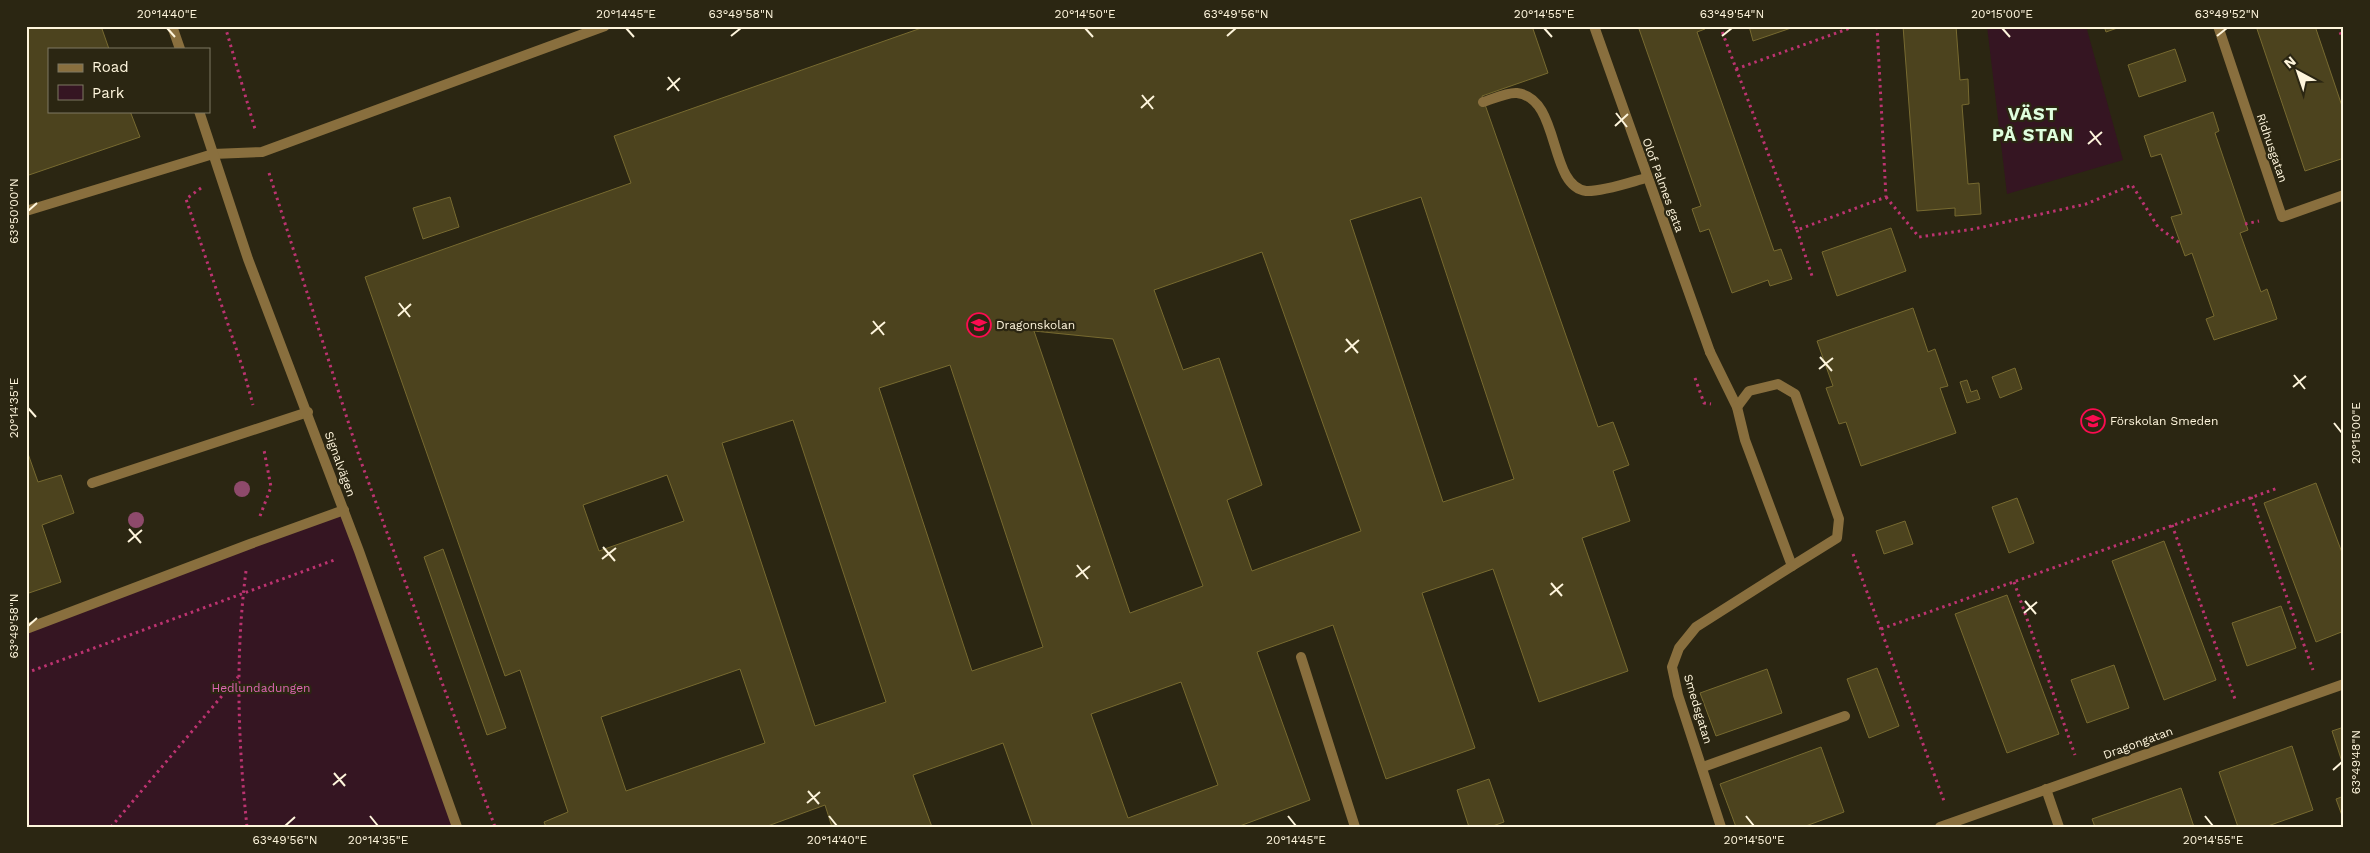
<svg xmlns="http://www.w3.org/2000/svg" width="2370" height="853" viewBox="0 0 2370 853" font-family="'Work Sans',sans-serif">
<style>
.green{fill:#351522}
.building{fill:#4c431e;stroke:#776a30;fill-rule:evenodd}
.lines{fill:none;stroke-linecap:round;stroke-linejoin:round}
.path{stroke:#bc3370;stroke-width:3;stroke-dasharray:2.5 4;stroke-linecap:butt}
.lane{stroke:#896f3e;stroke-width:10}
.street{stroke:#896f3e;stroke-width:10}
.tree{fill:#8e4a6b}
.ticks{fill:none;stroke:#fef5dc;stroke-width:2}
.labels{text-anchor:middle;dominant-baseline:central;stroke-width:4.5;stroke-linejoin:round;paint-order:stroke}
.street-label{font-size:12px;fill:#fef5dc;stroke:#2b2612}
.poi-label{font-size:12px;fill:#fef5dc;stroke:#2b2612;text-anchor:start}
.park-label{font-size:12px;fill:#df67b4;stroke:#2b2612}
.district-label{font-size:18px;font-weight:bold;letter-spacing:1px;fill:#dffede;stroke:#2b2612}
.neatline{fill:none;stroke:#fef5dc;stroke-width:2}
.ticks-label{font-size:12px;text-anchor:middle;fill:#fef5dc}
</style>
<rect width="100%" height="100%" fill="#2b2612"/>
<!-- green -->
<g class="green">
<path d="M1987,26H2086L2123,160L2007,194Z"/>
<path d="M344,510L457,827H26V629Z"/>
</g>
<!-- building -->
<g class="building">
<path d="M26,26H101L109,49H49V111H130L140,137L26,176Z"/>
<path d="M927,26H1532L1548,73L1482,96L1598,427L1613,422L1629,465L1613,471L1630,521L1582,538L1628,671L1539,702L1493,569L1422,593L1475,748L1386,779L1333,625L1257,652L1310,800L1237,827H1033L1003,743L913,775L932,827H832L825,805L765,827H546L544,822L568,812L520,670L505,676L365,277L631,183L614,136ZM1421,197L1514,479L1443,502L1350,220ZM1262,252L1361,531L1252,571L1227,500L1262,485L1219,358L1183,370L1154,290ZM1034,331L1113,339L1203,586L1130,613ZM950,365L1043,647L972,671L879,388ZM793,420L886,702L815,726L722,443ZM667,475L684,521L599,551L583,505ZM740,669L765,743L626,791L601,717ZM1181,682L1218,785L1128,818L1091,714Z"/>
<path d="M1638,26H1704L1705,29L1697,32L1774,251L1781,249L1792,279L1770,286L1768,280L1732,293L1709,229L1700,232L1692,209L1701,206Z"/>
<path d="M1749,26H1797L1753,41Z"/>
<path d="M1903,26H1956L1960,80L1968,79L1969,104L1962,105L1968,184L1979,183L1981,214L1955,216V208L1917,211Z"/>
<path d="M2104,26H2123L2106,32Z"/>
<path d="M2256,26H2315L2344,112V158L2305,171Z"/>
<path d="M2175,49L2186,81L2139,97L2128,65Z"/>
<path d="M2213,112L2219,131L2215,133L2248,230L2240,233L2261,292L2267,289L2277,319L2214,340L2206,319L2214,316L2192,253L2185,256L2171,217L2182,214L2161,154L2151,157L2144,136Z"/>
<path d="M450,197L459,227L423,239L413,208Z"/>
<path d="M1891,228L1906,271L1837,296L1822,252Z"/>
<path d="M1913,308L1928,352L1935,349L1948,386L1940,388L1956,433L1861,466L1846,422L1839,424L1826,388L1833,386L1817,341Z"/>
<path d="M2015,368L2022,389L2000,398L1992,377Z"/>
<path d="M1967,380L1971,392L1977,390L1980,399L1967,403L1960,382Z"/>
<path d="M26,448L38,482L61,475L74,513L42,525L61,582L26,594Z"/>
<path d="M2316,483L2344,558V631L2316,642L2264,503Z"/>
<path d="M2017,498L2034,543L2009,553L1992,507Z"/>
<path d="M1905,521L1913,544L1884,554L1876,531Z"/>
<path d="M2164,541L2216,680L2164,700L2112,561Z"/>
<path d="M443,549L506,728L487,735L424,557Z"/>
<path d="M2007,595L2059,734L2007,753L1955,614Z"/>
<path d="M2281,606L2296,648L2247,666L2232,623Z"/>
<path d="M2114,665L2129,708L2087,723L2071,680Z"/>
<path d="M1877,668L1899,726L1869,738L1847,679Z"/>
<path d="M1767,669L1782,713L1716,736L1700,693Z"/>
<path d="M2344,727V768L2332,731Z"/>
<path d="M2292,746L2313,810L2265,827H2238L2219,772Z"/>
<path d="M1821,747L1844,812L1803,827H1736L1720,784Z"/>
<path d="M1489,779L1504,822L1490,827H1469L1457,790Z"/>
<path d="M2181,788L2194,827H2095L2092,819Z"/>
<path d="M2344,796V821L2336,799Z"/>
</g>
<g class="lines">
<!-- path -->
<g class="path">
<path d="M225,26L255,129"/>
<path d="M1720,26L1797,230L1886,197L1877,26"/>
<path d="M2338,26L2344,43"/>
<path d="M1736,69L1856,26"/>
<path d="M269,173L360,459L495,827"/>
<path d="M201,188L186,199L244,372L253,405"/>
<path d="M1886,197L1919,237L1974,229L2086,204L2132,185L2158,227L2181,244"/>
<path d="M2245,224L2259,221"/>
<path d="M1797,230L1812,276"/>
<path d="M1695,378L1704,403L1711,404"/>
<path d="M2251,497L2313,670"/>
<path d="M260,516L271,487L264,450"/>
<path d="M2172,525L2235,699"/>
<path d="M1853,554L1944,801"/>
<path d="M246,571C235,656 238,742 247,827"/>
<path d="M2014,582L2075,755"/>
<path d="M1881,629L2278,488"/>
<path d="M26,673L337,559"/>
<path d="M111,827L238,677"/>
</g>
<!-- lane -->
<g class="lane">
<path d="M1483,102C1493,99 1507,92 1517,93C1561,98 1548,186 1586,191C1602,192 1631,182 1646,178"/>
<path d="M26,211L213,154L262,152L605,26"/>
<path d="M1710,352L1737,407L1745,440L1792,566L1696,627L1679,648L1672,667L1678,695L1721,827"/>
<path d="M1737,407L1749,391L1778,384L1795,394L1839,519L1837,538L1792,566"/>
<path d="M92,483L308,412"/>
<path d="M26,629L250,544L344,510"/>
<path d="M1301,657L1355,827"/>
<path d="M1703,767L1845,716"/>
<path d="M2046,789L2059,827"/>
</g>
<!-- street -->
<g class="street">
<path d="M172,26L180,49"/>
<path d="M1594,26L1710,352"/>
<path d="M2218,26L2282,217L2344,195"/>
<path d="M199,111L248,259L359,551L457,827"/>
<path d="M1940,827L2344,684"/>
</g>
</g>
<!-- trees -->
<g class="tree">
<circle cx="242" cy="489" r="8"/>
<circle cx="136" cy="520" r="8"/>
</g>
<!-- ticks -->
<path class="ticks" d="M167,28L175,37M626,28L634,37M1085,28L1093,37M1544,28L1552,37M2002,28L2010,37M731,36L741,28M1227,36L1236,28M1722,36L1732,28M2217,36L2227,28M668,77L679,91M667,90L680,78M1142,95L1153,109M1141,108L1154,96M1616,113L1627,127M1615,126L1628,114M2090,131L2101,145M2088,144L2102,132M28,211L37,203M399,303L410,317M398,316L411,304M873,321L884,335M871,334L885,322M1346,339L1358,353M1345,352L1359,340M1820,357L1832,371M1819,369L1833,358M2294,375L2305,389M2293,387L2306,376M28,408L36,417M2334,423L2342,433M129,529L141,543M128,542L142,530M603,547L615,561M602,559L616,548M1077,565L1088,579M1076,577L1090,566M1551,583L1562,596M1550,595L1563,584M2025,601L2036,614M2024,613L2037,602M28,626L37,618M2333,770L2342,762M334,773L345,786M333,785L346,774M808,791L819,804M807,803L820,792M370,816L378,826M829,816L837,826M1288,816L1296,826M1746,816L1754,826M2205,816L2213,826M285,826L295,817"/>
<!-- icons -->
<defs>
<g id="school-ring" transform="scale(1.25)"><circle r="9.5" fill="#2b2612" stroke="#fb0c50" stroke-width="1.5"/><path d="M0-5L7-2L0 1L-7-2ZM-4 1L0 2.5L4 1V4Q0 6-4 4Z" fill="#fb0c50"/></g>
</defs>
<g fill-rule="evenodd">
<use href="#school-ring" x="979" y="325"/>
<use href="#school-ring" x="2093" y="421"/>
</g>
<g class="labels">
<!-- street labels -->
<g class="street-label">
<text transform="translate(2272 148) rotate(71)">Ridhusgatan</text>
<text transform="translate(1663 185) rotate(70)">Olof Palmes gata</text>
<text transform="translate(340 464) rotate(70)">Signalvägen</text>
<text transform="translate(1698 709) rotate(73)">Smedsgatan</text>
<text transform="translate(2138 743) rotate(-20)">Dragongatan</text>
</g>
<!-- poi labels -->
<g class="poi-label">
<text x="996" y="325">Dragonskolan</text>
<text x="2110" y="421">Förskolan Smeden</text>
</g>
<!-- park labels -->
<g class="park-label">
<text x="261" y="688">Hedlundadungen</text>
</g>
<!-- district labels -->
<g class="district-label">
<text x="2033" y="113">VÄST<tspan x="2033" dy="21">PÅ STAN</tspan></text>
</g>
</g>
<!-- border -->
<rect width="2370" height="853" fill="none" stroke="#2b2612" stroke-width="55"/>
<!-- legend -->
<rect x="48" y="48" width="162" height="65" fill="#2b2612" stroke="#7f7963"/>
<rect x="58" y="64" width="25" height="8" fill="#896f3e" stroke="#7f7963"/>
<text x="92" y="72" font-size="15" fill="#fef5dc">Road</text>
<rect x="58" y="85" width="25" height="15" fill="#351522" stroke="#7f7963"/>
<text x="92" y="98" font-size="15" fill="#fef5dc">Park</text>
<!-- north arrow -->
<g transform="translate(2298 72) rotate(320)" stroke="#2b2612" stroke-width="4" paint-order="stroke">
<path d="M0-4L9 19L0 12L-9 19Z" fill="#fef5dc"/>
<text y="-8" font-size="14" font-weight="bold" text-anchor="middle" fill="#fef5dc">N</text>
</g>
<rect x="28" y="28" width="2314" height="798" class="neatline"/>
<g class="ticks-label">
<text x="167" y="18">20°14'40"E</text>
<text x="626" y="18">20°14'45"E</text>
<text x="741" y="18">63°49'58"N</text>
<text x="1085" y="18">20°14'50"E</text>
<text x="1236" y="18">63°49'56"N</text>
<text x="1544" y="18">20°14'55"E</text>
<text x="1732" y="18">63°49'54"N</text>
<text x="2002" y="18">20°15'00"E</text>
<text x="2227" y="18">63°49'52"N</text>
<text transform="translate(14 211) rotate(-90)" y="4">63°50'00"N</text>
<text transform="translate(14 408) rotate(-90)" y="4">20°14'35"E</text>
<text transform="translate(2356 433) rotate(-90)" y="4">20°15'00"E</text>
<text transform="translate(14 626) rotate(-90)" y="4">63°49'58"N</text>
<text transform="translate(2356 762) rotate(-90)" y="4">63°49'48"N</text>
<text x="285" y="844">63°49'56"N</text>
<text x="378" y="844">20°14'35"E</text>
<text x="837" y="844">20°14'40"E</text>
<text x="1296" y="844">20°14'45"E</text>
<text x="1754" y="844">20°14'50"E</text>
<text x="2213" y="844">20°14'55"E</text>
</g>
</svg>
